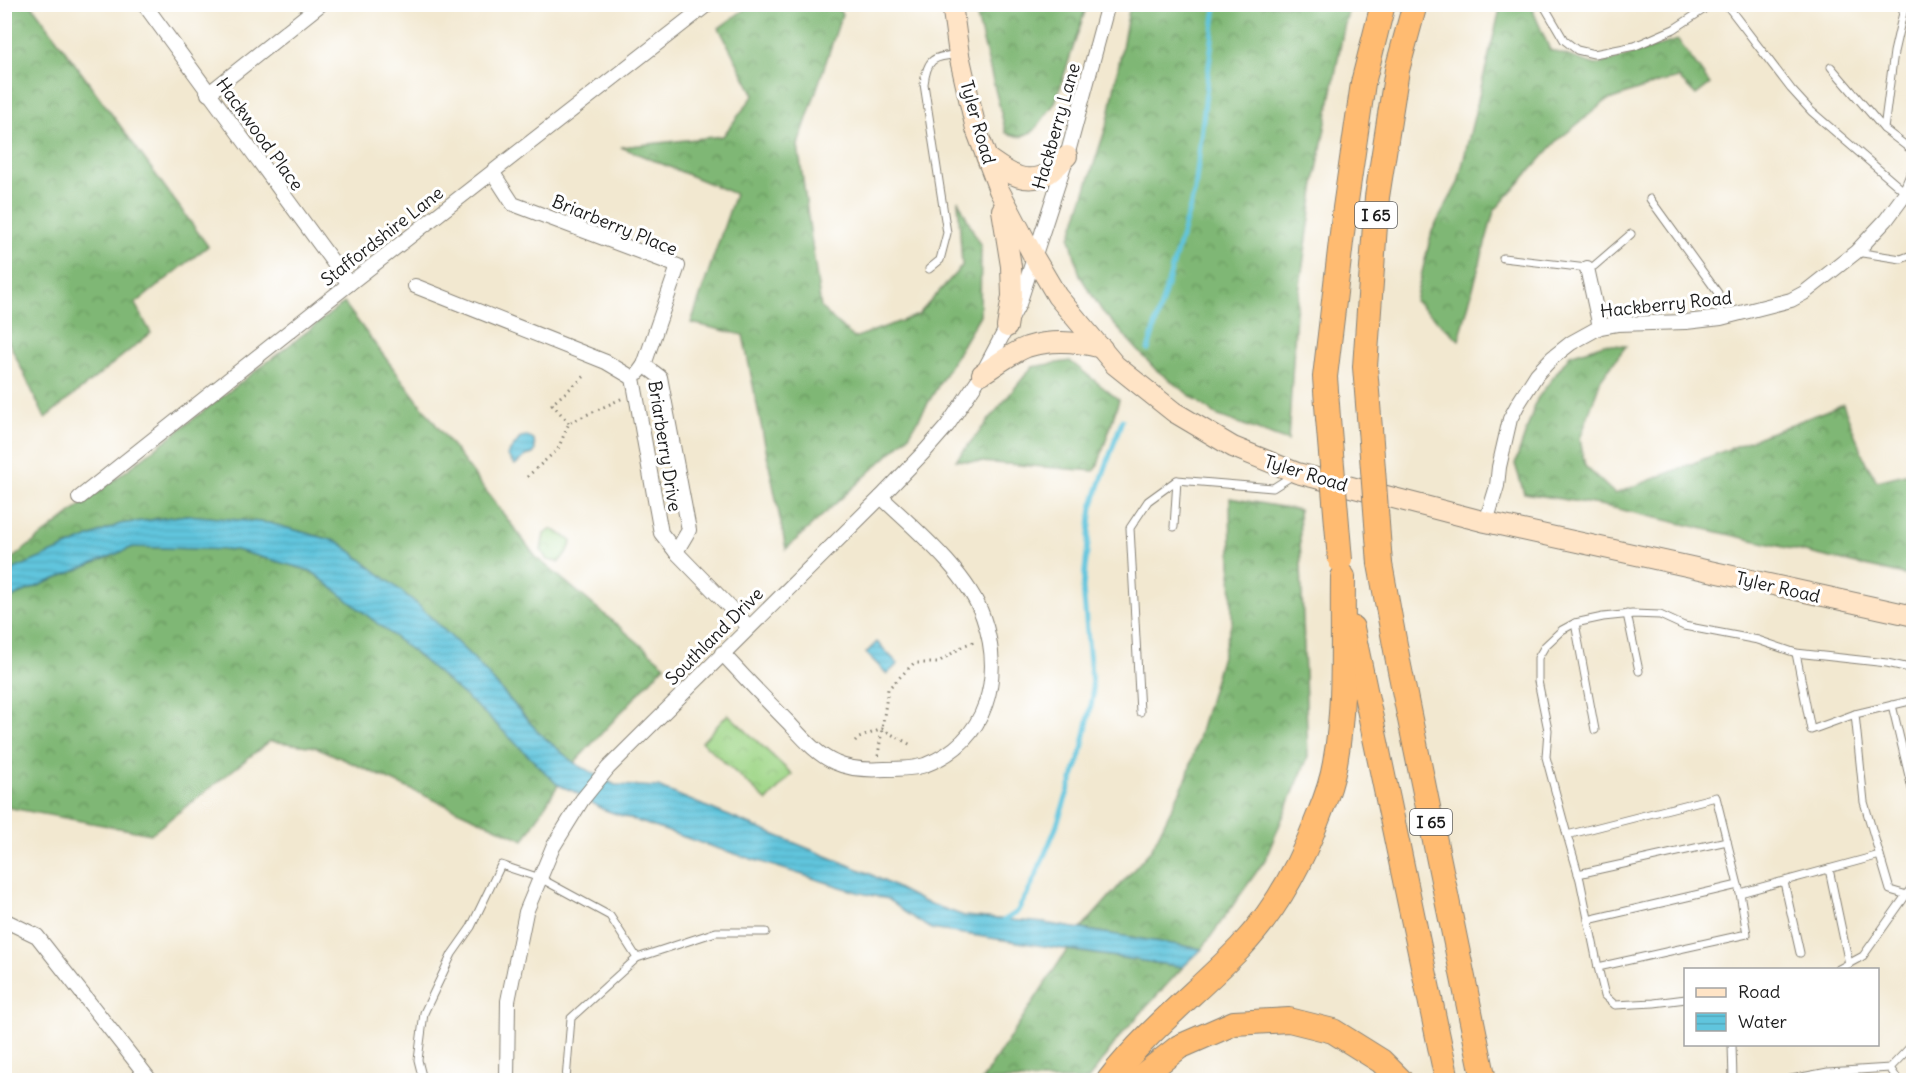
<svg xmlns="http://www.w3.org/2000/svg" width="1918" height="1085" viewBox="0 0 1918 1085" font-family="Delius,sans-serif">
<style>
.forest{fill:url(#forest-crowns);stroke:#4e6a48;stroke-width:1.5}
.park{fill:url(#park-crowns);stroke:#5e7952;stroke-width:1.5}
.water{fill:url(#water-rules);stroke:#3e707c;stroke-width:1.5}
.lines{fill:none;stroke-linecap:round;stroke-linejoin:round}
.stream{stroke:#60c5dd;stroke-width:5}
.lane-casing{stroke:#878276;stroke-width:9}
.street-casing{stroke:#878276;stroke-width:16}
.secondary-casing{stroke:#878276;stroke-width:22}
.highway-casing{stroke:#878276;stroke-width:26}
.path{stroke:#878276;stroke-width:3;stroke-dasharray:1.5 4.5;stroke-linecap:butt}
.lane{stroke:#fff;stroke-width:7}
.street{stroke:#fff;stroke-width:14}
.secondary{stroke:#ffe4c6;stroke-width:20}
.highway{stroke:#ffbb71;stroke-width:24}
.highway-bridge-casing{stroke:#878276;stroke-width:26;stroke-linecap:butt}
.highway-bridge{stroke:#ffbb71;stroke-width:24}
.labels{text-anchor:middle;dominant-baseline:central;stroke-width:6;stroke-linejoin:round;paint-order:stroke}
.shield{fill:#fff;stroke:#606060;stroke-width:1.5}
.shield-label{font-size:16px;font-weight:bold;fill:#1c1c1c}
.street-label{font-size:18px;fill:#1c1c1c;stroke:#fff}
</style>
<defs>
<pattern id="forest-crowns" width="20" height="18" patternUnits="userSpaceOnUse" patternTransform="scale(1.5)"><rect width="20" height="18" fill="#7fb774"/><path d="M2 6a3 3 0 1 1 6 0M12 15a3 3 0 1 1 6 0" fill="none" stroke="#67945e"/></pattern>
<pattern id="park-crowns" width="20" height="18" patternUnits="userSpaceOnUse" patternTransform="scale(1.5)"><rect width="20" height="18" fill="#9fd687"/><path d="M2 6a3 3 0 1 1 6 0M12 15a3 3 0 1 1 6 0" fill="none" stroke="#88b774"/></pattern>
<pattern id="water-rules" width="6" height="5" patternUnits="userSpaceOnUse" patternTransform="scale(1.5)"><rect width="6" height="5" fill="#60c5dd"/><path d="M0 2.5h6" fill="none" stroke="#53a9bd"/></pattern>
</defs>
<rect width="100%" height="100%" fill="#fff"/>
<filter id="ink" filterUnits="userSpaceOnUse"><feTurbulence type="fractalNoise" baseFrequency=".0167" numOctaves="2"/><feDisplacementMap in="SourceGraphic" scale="12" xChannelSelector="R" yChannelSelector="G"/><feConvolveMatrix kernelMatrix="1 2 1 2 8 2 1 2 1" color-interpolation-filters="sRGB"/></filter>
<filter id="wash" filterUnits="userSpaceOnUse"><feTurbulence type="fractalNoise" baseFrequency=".008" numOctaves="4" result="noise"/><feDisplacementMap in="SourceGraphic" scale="24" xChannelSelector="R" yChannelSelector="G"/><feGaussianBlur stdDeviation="1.35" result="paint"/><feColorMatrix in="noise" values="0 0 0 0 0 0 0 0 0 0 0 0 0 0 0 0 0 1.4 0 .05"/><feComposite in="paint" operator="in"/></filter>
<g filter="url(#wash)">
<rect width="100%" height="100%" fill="#f2e8d0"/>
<!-- forest -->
<g class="forest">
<path d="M5,4L32,5L208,246L135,304L151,333L45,418L5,334Z"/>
<path d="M752,4L835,5L842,14L798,145L821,308L854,338L918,315L962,266L958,200L981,247L980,315L908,437L786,549L743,335L691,323L735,194L621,147L723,136L754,95L719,28Z"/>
<path d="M974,5H1087L1055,103L1034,131L1020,137L1006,133Z"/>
<path d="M1130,5H1350L1344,27L1317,170L1296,313L1288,441L1216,415L1155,369L1102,311L1080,276L1070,238L1108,121Z"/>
<path d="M1501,5H1533L1534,13L1550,50L1596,65L1678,40L1710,84L1696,95L1679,78L1661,82L1606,101L1558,140L1494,211L1459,340L1415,301L1432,231L1458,183Z"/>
<path d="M344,303L536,557L665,665L574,763L539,733L475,660L416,603L339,542L269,523L187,515L120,524L5,574V564Z"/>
<path d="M1604,344L1626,346L1601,379L1580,439L1585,466L1615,494L1843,404L1866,463L1877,481L1913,472V577L1605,506L1524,493L1515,464L1537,399L1570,355Z"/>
<path d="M1070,361L1119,400L1097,468L1094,471L956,460L1032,367Z"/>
<path d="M1230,498L1299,510L1308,757L1265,860L1202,949L1081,929L1151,850L1187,777L1232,621Z"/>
<path d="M133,547L236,550L311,571L416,654L490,718L558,785L524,840L316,747L270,741L151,834L5,807L4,602L21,593Z"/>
<path d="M1067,950L1183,967L1120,1036L1088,1080H982Z"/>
</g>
<!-- park -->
<g class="park">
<path d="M552,529L572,541L568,551L559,562L547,560L541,550L544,534Z"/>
<path d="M728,714L792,774L767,801L702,742Z"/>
</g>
<!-- water -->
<g class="water">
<path d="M527,436L534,440L535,451L533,454L526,456L515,465L507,455L521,437Z"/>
<path d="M187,515L269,523L339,542L416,603L475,660L539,733L574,763L615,785L658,787L868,873L922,901L964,916L1044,923L1202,949L1183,967L931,929L904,912L888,899L857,892L710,846L602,809L573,791L558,785L490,718L416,654L311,571L236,550L133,547L21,593L5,602V574L12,570L120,524Z"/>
<path d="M877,642L898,664L887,674L866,653Z"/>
</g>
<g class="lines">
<!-- stream -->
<g class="stream">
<path d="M1148,350L1195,190L1216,4"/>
<path d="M1000,923L1017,912L1030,889L1055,830L1081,754L1093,696L1083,588L1092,507L1122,420"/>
</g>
</g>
</g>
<g filter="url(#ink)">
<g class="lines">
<!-- lane casing -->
<g class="lane-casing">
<g id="lane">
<path d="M1543,4L1564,40L1577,50L1594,54L1635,46L1674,29L1712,4"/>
<path d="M1726,4L1791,89L1811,111L1906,193"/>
<path d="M1831,67L1884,129L1894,52L1905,4"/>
<path d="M1884,129L1914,152"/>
<path d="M1650,199L1718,293L1721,318"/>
<path d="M1856,252L1901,259L1914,254"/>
<path d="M1503,258L1587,268L1594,266L1631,234"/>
<path d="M929,269L940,260L947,233L924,84C927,59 933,56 957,55"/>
<path d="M1174,527L1177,480"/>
<path d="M1627,614L1639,671"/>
<path d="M1575,623L1595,730"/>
<path d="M1914,700L1855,714L1864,802L1890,890L1914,897"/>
<path d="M1892,705L1914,797"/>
<path d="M1140,712L1130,528L1148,501L1177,480L1273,488L1295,474"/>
<path d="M1855,714L1811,730L1796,653L1887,663L1914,669"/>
<path d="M1567,835L1546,757L1548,730L1538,681V658L1545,646L1562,630L1575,623L1603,617L1632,614L1660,615L1684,626L1758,640L1796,653"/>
<path d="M1829,869L1849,964"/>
<path d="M1578,874L1727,841"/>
<path d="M1784,882L1800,953"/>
<path d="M1588,920L1738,885"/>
<path d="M637,958L716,932H766"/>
<path d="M1598,967L1580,880L1567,835L1716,797L1740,893"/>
<path d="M1837,970L1863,956L1914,884"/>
<path d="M1686,999L1654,1003L1615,1005L1605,996L1598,967L1747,934L1740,893L1880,855"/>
<path d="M1732,1044L1733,1080"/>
<path d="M423,1080L418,1060L424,1013L452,954L471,927L501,865L540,878L610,916L637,958L571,1018L566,1080"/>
<path d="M1786,1080L1828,1072L1890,1068"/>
<path d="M1898,1080L1890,1068L1914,1043"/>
</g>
</g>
<!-- street casing -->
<g class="street-casing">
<g id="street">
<path d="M144,4L349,284"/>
<path d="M208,94L321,4"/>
<path d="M493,173L513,204L678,266L644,365L639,372"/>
<path d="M1587,268L1600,327"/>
<path d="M415,286L606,362L633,378"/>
<path d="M633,378L661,533L676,552L689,530L660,377L644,365"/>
<path d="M79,498L349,284L708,4"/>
<path d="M1486,522L1497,486L1499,467L1510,419L1518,404L1537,374L1552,358L1571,343L1600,327L1617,324L1686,322L1721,318L1791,300L1804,293L1856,252L1886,220L1906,193L1914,174"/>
<path d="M676,552L749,627"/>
<path d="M722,653C744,677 766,700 788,722C802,737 817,755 836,763C851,770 869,770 885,769C898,769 913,769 925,765C988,741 1004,676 983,617C968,573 915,529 881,497"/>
<path d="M4,920L37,936L150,1080"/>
<path d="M507,1080L508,1001L526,912L553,847L582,800L608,768L881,497L926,450L947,426L982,374L1019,304L1067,156L1108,4"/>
</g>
</g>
<!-- secondary casing -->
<g class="secondary-casing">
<g id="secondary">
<path d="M952,4L959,55L976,129L999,190L1034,257L1057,296L1115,365L1174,412L1233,447L1297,473L1486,522L1914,616"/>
<path d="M987,158C1006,171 1024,187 1049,173C1055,169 1061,162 1067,156"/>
<path d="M1002,210L1011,266L1012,296L1007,327"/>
<path d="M982,374C995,366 1013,352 1027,347C1053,339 1077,341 1102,348"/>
</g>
</g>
<!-- highway casing -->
<g class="highway-casing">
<g id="highway">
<path d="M1328,418L1325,377L1345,208L1363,83L1383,4"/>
<path d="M1370,429L1365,367L1377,197L1397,70L1415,4"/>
<path d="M1380,564L1398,661L1484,1080"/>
<path d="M1352,628L1447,1080"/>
<path d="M1109,1080C1147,1031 1197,992 1240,948C1276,910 1301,864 1319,815C1326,798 1332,782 1335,763C1346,703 1342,639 1343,577"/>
<path d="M1137,1080L1179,1047L1234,1023L1289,1020L1333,1031L1381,1061L1400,1080"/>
</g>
</g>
<!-- path -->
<g class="path">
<path d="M569,423L552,404L586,375"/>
<path d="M527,477L558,449L569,423L623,398"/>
<path d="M855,742L859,738L882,729L911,745"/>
<path d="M878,756L888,689L914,663H937L965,645L974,642"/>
</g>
<!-- lane -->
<use href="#lane" class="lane"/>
<!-- street -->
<use href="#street" class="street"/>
<!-- secondary -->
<use href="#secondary" class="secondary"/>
<!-- highway -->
<use href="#highway" class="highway"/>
<!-- highway-bridge casing -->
<g class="highway-bridge-casing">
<g id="highway-bridge">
<path d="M1328,418L1340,560"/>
<path d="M1370,429L1380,564"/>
</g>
</g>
<!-- highway-bridge -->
<use href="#highway-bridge" class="highway-bridge"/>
</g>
</g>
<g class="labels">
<!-- shield labels -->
<g class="shield">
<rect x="1355" y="202" width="42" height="26" rx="4.5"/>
<rect x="1410" y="809" width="42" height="26" rx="4.5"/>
</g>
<g class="shield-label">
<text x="1376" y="215">I 65</text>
<text x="1431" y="822">I 65</text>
</g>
<!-- street labels -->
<g class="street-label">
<text transform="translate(978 122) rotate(74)">Tyler Road</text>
<text transform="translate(1056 126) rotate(-74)">Hackberry Lane</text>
<text transform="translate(260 134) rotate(54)">Hackwood Place</text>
<text transform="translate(615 225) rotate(22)">Briarberry Place</text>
<text transform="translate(382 236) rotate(-38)">Staffordshire Lane</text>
<text transform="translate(1666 304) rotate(-6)">Hackberry Road</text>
<text transform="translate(665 446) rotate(81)">Briarberry Drive</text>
<text transform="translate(1306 473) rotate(17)">Tyler Road</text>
<text transform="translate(1778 587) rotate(13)">Tyler Road</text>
<text transform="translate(714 636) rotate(-45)">Southland Drive</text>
</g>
</g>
<!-- margin -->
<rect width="1918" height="1085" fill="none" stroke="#fff" stroke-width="24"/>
<!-- legend -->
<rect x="1684" y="968" width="195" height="78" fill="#ffffff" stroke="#a4a4a4" stroke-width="1.5"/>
<rect x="1696" y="988" width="30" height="9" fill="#ffe4c6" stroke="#a4a4a4" stroke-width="1.5"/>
<text x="1738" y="998" font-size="18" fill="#1c1c1c">Road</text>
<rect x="1696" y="1013" width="30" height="18" fill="url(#water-rules)" stroke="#a4a4a4" stroke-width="1.5"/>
<text x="1738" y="1028" font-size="18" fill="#1c1c1c">Water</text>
</svg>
